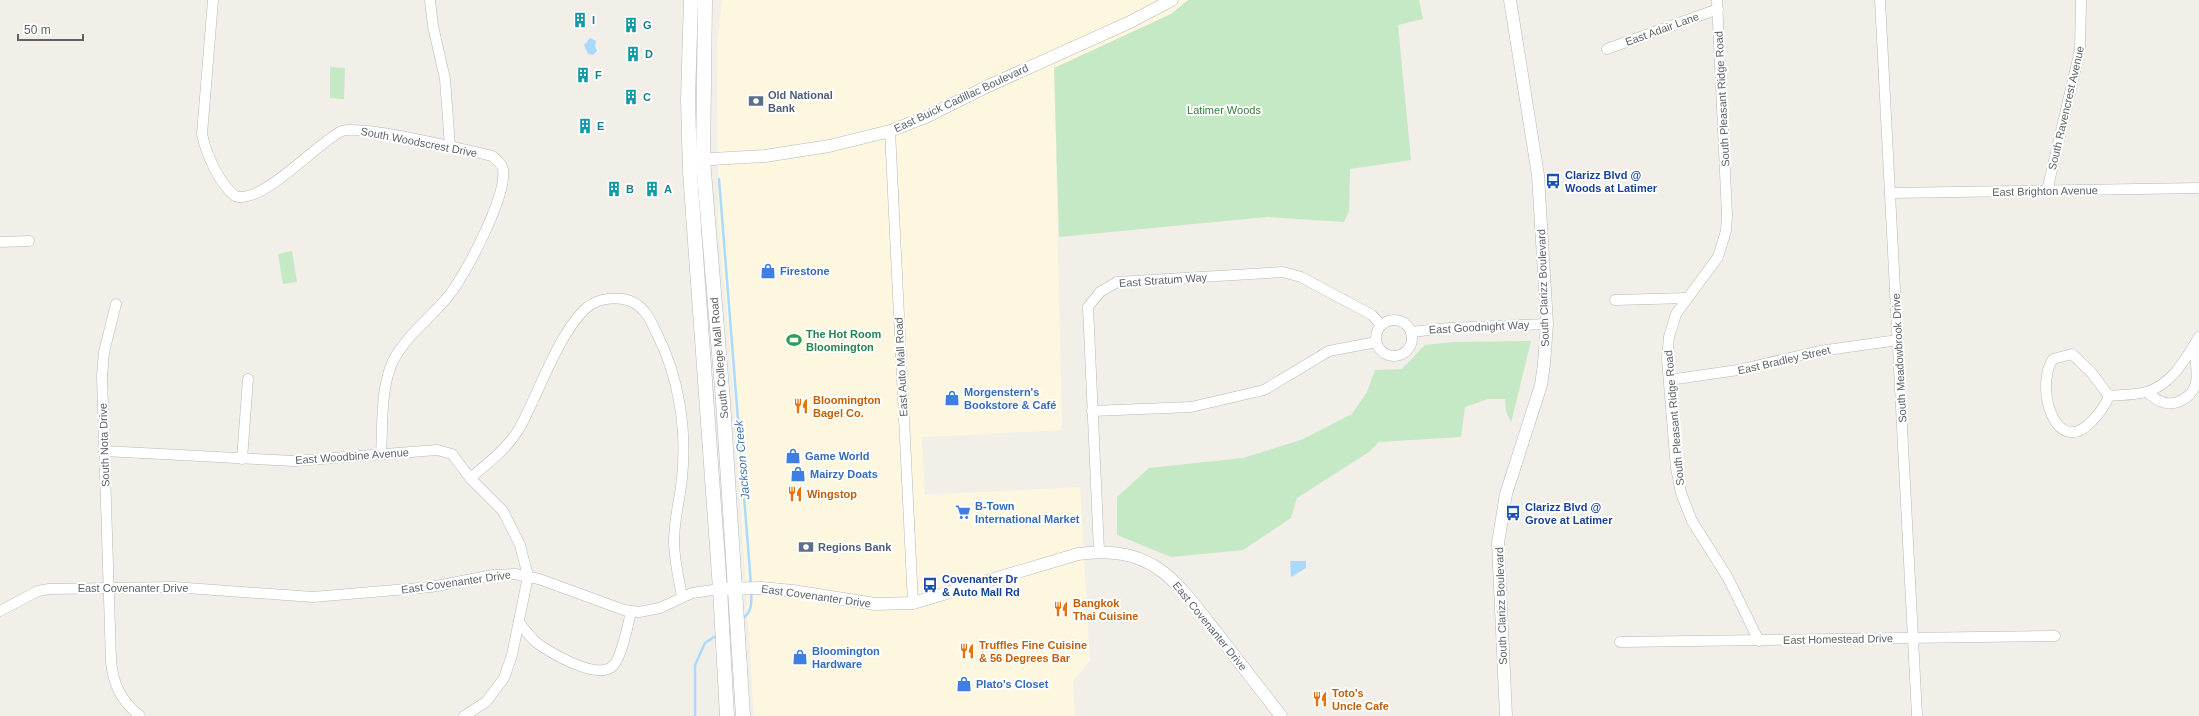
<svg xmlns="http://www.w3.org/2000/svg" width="2199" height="716" viewBox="0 0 2199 716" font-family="Arial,sans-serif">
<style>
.commercial{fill:#fef7e0}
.green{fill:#c5e8c5}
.water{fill:#aadaff}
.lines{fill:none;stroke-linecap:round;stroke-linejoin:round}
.stream{stroke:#aadaff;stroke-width:2.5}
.minor-casing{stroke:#b5b8bc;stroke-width:11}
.tertiary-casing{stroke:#b5b8bc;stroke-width:13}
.secondary-casing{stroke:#b6babf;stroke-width:15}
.minor{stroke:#fff;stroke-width:10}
.tertiary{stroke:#fff;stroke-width:12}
.secondary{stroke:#fff;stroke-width:14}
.labels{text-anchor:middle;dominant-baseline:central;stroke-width:4;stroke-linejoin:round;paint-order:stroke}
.culture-label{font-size:11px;font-weight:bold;fill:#0d838f;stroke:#fff;text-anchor:start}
.street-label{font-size:11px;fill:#5f6368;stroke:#fff}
.service-label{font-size:11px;font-weight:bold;fill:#4e5e75;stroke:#fff;text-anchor:start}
.park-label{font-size:11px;fill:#348238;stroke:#fff}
.transit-label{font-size:11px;font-weight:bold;fill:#164399;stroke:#fff;text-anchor:start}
.shop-label{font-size:11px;font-weight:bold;fill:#366cbe;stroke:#fff;text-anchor:start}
.leisure-label{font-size:11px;font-weight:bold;fill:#27864d;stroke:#fff;text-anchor:start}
.food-label{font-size:11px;font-weight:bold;fill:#c56008;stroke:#fff;text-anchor:start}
.water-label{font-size:12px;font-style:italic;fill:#4174aa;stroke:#fff}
</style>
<rect width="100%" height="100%" fill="#f1efe8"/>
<!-- commercial -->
<path class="commercial" d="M722,0H1188L1171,14L1054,68L1062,430L922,437L925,495L1080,487L1090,660L1073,682L1075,716H754L733,386L718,217L717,47Z"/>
<!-- green -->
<g class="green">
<path d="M1188,0H1419L1423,19L1398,25L1411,160L1350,169L1349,211L1344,222L1267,217L1059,237L1054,68L1171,14Z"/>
<path d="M330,67L345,68L344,99L330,98Z"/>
<path d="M292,251L297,282L283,284L278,254Z"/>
<path d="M1531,341L1511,423L1506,411L1505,399H1488L1465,407L1461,437L1379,442L1369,452L1297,498L1291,518L1243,550L1171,557L1117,535V497L1149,468L1243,458L1301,440L1352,414L1367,392L1375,370L1402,369L1425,345L1453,342Z"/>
</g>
<!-- water -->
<g class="water">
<path d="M590,38L596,41L595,46L597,51L593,55L588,54L584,45Z"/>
<path d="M1290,561H1306V568L1291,577Z"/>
</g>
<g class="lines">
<!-- stream -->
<g class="stream">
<path d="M719,179L751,585"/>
<path d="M742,619C752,612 752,603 751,592"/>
<path d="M695,716V665L705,643L717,635"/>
</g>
<!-- minor casing -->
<g class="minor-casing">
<g id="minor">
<path d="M213,0L202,134C206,154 219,183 235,196C261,206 319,141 342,131C361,124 467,150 492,156C497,160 502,163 503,170C507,196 464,279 446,299C428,320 406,336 393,361C380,389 383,425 381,454"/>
<path d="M430,0L433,26L445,79L450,146"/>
<path d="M1717,0L1727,215L1726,231L1718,257L1676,314L1669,337L1667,359L1676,468L1681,493L1692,521L1728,578L1759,641"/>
<path d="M1880,0L1917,716"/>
<path d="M1607,49L1718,9"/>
<path d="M890,131L913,603"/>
<path d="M2047,191L2080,50L2081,0"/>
<path d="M1891,193L2199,188"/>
<path d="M0,242L29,241"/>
<path d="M1615,300L1687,298"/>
<path d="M116,304L104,352L102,376L111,661C113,684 121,701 140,716"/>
<circle cx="1394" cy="338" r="18"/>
<path d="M1411,332L1449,328L1547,324"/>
<path d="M2072,354L2091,372L2109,396C2105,406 2100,413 2092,421C2056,460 2034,387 2053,359Z"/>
<path d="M1669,380L1738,370L1820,351L1898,340"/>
<path d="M2147,392C2151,395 2155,399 2160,401C2174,408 2192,398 2196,383C2198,372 2195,357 2194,346"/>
<path d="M2109,396C2121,395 2135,395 2146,392C2172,385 2186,358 2199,337"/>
<path d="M1092,411L1191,407L1264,390L1329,351L1376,342"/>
<path d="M104,451L294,461L437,450L452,454L470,478L503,511L520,545L528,576L512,655L504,678L486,702L464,716"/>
<path d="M242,459L248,379"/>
<path d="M470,478C487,464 507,449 519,429C538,395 557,337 584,310C594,300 609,297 623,299C642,302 650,318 657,334C679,377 687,430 682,478C680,499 674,519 674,541C674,560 679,579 682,597"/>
<path d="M1099,551L1088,307L1100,292L1117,282L1283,272L1301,277L1372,315L1381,325"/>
<path d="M0,611L38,591L49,589L173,587L313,597L431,587L493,575L515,574L539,579L624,610L639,612L660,608L692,593L720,589"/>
<path d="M519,622C524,629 530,637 537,643C551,653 593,678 610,668C621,663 628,624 631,612"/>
<path d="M1620,642L2055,636"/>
</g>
</g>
<!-- tertiary casing -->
<g class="tertiary-casing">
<g id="tertiary">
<path d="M695,160L765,156L829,146L890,131L926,117L988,86L1128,23L1172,0"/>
<path d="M720,589L761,588L793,591L875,604L913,603L1078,554C1152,544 1175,579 1216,632C1238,660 1259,688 1281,716"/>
<path d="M1506,716L1498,543L1506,494L1541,385L1544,364L1547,324L1538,175L1510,0"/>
</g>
</g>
<!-- secondary casing -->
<g class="secondary-casing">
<g id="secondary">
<path d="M691,0L688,99L690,172L720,589L727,716"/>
<path d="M705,0L703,160L723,401L743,716"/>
</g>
</g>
<!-- minor -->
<use href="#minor" class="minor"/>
<!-- tertiary -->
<use href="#tertiary" class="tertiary"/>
<!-- secondary -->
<use href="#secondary" class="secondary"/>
</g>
<!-- icons -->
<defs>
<g id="building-bare" transform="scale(1.2)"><path d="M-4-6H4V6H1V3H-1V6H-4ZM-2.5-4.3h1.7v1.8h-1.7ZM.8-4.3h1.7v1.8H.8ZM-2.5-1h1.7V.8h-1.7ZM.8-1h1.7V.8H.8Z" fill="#0f9aa8" stroke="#fff" stroke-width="2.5" paint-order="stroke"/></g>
<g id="bank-bare" transform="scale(1.2)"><path d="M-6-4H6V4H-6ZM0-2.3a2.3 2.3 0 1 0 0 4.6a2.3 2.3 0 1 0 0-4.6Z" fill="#5c6f8a" stroke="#fff" stroke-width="2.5" paint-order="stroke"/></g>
<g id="bus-bare" transform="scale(1.2)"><path d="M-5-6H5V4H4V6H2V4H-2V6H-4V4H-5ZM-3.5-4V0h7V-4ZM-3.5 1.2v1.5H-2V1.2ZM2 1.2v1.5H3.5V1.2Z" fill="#1a4fb4" stroke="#fff" stroke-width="2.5" paint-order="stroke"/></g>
<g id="shop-bare" transform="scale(1.2)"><path d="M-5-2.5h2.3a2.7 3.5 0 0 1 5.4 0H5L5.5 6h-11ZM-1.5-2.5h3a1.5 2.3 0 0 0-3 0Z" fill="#3f7fe0" stroke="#fff" stroke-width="2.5" paint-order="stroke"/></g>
<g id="stadium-bare" transform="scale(1.2)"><path d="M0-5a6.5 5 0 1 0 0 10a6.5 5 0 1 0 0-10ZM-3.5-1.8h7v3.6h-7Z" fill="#2e9e5b" stroke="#fff" stroke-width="2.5" paint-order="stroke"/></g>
<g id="restaurant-bare" transform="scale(1.2)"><path d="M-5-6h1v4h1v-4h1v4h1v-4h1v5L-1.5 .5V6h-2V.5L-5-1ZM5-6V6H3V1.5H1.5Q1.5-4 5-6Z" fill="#e8710a" stroke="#fff" stroke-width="2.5" paint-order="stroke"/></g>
<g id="supermarket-bare" transform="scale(1.2)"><path d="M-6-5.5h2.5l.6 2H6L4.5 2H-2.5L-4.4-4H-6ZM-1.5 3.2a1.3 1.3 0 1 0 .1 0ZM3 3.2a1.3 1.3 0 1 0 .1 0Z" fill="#3f7fe0" stroke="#fff" stroke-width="2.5" paint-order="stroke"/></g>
</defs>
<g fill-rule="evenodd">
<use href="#building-bare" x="580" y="20"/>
<use href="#building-bare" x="631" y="25"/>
<use href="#building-bare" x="633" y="54"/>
<use href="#building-bare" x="583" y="75"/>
<use href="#building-bare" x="631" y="97"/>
<use href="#bank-bare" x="756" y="101"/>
<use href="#building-bare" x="585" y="126"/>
<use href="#bus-bare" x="1553" y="181"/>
<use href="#building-bare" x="614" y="189"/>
<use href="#building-bare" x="652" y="189"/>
<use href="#shop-bare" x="768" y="271"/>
<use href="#stadium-bare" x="794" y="340"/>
<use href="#shop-bare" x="952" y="398"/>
<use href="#restaurant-bare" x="801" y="406"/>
<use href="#shop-bare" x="793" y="456"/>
<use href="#shop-bare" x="798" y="474"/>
<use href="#restaurant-bare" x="795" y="494"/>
<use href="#supermarket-bare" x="963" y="512"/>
<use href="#bus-bare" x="1513" y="513"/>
<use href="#bank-bare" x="806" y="547"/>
<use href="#bus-bare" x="930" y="585"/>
<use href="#restaurant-bare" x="1061" y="609"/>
<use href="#restaurant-bare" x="967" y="651"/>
<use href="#shop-bare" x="800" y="657"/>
<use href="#shop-bare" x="964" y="684"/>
<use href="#restaurant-bare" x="1320" y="699"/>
</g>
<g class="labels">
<!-- culture labels -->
<g class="culture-label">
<text x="592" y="20">I</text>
<text x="643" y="25">G</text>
<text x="645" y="54">D</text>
<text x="595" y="75">F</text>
<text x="643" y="97">C</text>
<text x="597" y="126">E</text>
<text x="626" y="189">B</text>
<text x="664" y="189">A</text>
</g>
<!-- street labels -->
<g class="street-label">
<text transform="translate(1662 29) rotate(-20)">East Adair Lane</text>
<text transform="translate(961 98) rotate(-25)">East Buick Cadillac Boulevard</text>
<text transform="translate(1722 99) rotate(-93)">South Pleasant Ridge Road</text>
<text transform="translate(2066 108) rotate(-77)">South Ravencrest Avenue</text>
<text transform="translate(419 142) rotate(11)">South Woodscrest Drive</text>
<text transform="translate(2045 191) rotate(-1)">East Brighton Avenue</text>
<text transform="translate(1163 280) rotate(-4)">East Stratum Way</text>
<text transform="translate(1543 288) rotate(-92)">South Clarizz Boulevard</text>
<text transform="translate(1479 327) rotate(-3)">East Goodnight Way</text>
<text transform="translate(719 358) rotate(-95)">South College Mall Road</text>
<text transform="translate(1899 358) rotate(-93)">South Meadowbrook Drive</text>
<text transform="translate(1784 360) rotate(-13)">East Bradley Street</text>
<text transform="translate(901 367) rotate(-93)">East Auto Mall Road</text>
<text transform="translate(1674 418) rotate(-95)">South Pleasant Ridge Road</text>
<text transform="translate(104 445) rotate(-92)">South Nota Drive</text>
<text transform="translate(352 456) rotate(-4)">East Woodbine Avenue</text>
<text transform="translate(456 582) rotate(-8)">East Covenanter Drive</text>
<text x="133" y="588">East Covenanter Drive</text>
<text transform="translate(816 596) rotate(8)">East Covenanter Drive</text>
<text transform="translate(1501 606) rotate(-92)">South Clarizz Boulevard</text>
<text transform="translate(1210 626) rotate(51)">East Covenanter Drive</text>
<text transform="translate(1838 639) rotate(-1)">East Homestead Drive</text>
</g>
<!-- service labels -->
<g class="service-label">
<text x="768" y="95">Old National<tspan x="768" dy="13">Bank</tspan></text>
<text x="818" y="547">Regions Bank</text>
</g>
<!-- park labels -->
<g class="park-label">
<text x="1224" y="110">Latimer Woods</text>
</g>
<!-- transit labels -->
<g class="transit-label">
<text x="1565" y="175">Clarizz Blvd @<tspan x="1565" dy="13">Woods at Latimer</tspan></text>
<text x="1525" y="507">Clarizz Blvd @<tspan x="1525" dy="13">Grove at Latimer</tspan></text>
<text x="942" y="579">Covenanter Dr<tspan x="942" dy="13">&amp; Auto Mall Rd</tspan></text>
</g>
<!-- shop labels -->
<g class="shop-label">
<text x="780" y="271">Firestone</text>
<text x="964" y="392">Morgenstern's<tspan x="964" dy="13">Bookstore &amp; Café</tspan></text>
<text x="805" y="456">Game World</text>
<text x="810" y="474">Mairzy Doats</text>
<text x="975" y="506">B-Town<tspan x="975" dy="13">International Market</tspan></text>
<text x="812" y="651">Bloomington<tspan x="812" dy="13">Hardware</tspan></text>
<text x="976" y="684">Plato's Closet</text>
</g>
<!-- leisure labels -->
<g class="leisure-label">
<text x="806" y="334">The Hot Room<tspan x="806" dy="13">Bloomington</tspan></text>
</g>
<!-- food labels -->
<g class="food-label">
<text x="813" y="400">Bloomington<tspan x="813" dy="13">Bagel Co.</tspan></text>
<text x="807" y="494">Wingstop</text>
<text x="1073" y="603">Bangkok<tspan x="1073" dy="13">Thai Cuisine</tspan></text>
<text x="979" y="645">Truffles Fine Cuisine<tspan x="979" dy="13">&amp; 56 Degrees Bar</tspan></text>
<text x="1332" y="693">Toto's<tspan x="1332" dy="13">Uncle Cafe</tspan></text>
</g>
<!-- water labels -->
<g class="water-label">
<text transform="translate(742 460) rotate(-95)">Jackson Creek</text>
</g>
</g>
<!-- scale -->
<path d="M18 34v6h65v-6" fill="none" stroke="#5f6368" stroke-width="2"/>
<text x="24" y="34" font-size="12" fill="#5f6368" stroke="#ffffff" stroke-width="3" paint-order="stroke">50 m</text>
</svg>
